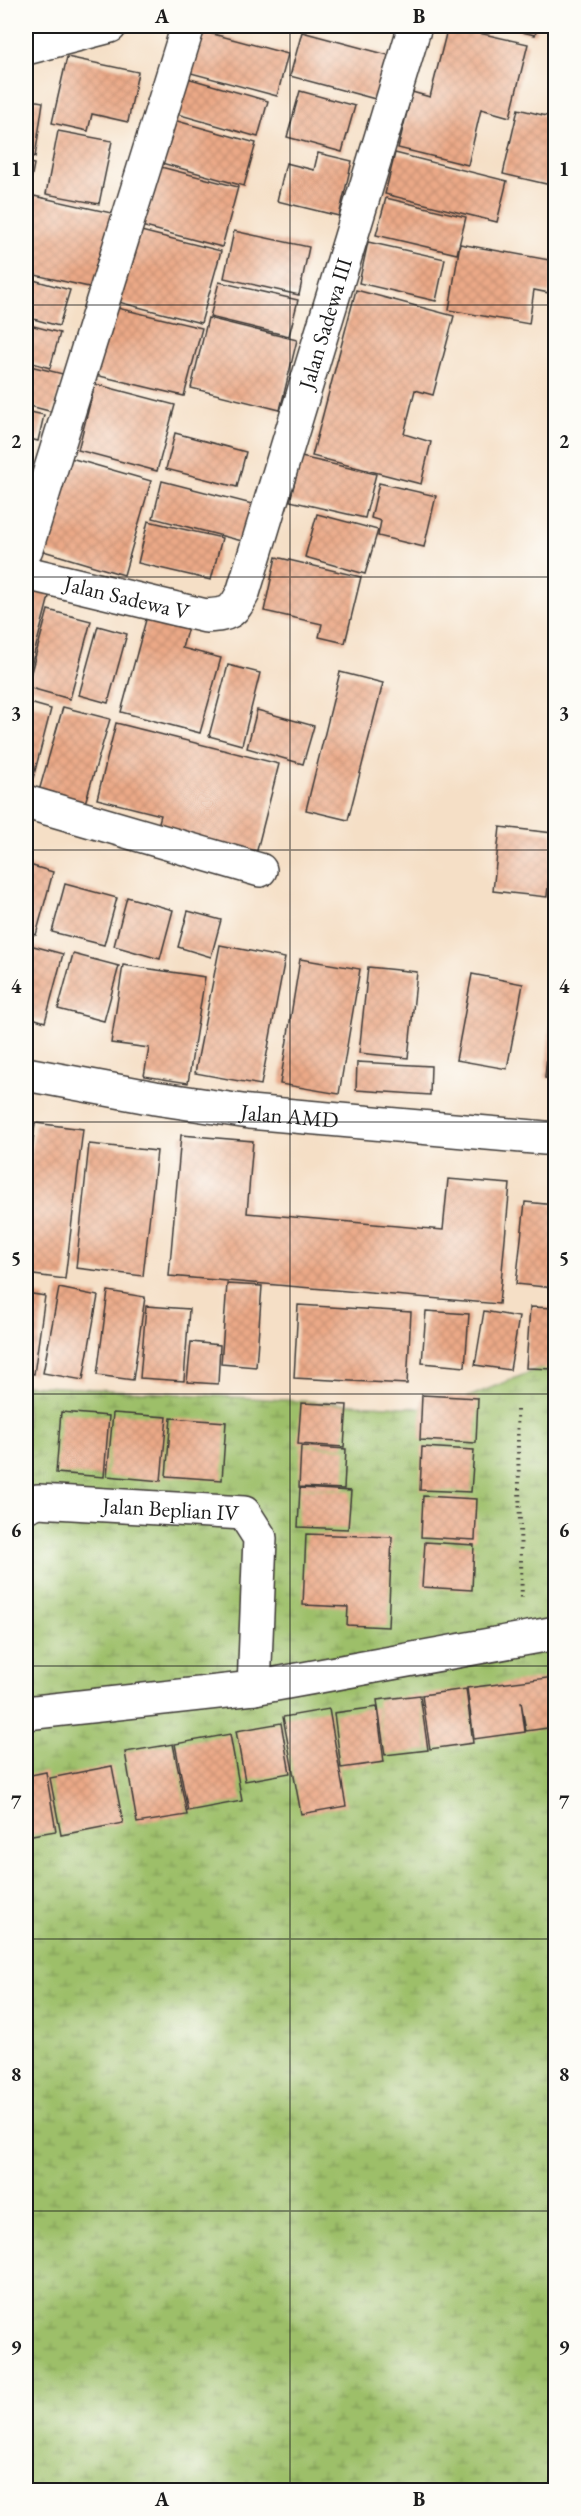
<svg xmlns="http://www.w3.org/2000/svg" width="581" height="2516" viewBox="0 0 581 2516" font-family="'EB Garamond',serif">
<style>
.wetland{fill:url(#wetland-marsh);stroke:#5c6e42;stroke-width:1.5}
.building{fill:url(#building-cross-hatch)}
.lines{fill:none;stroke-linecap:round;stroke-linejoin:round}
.minor-casing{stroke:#3d3936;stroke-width:36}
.tertiary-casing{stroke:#3d3936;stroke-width:36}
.path{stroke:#3d3936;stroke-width:4;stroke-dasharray:1.5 4.5;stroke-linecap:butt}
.minor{stroke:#fff;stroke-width:33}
.tertiary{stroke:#fff;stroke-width:33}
.grid{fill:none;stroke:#1c1c1c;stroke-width:1.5;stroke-opacity:0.55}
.labels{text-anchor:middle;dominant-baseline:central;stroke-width:5;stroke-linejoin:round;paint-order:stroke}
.street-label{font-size:22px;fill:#1c1c1c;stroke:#fdfcf7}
.neatline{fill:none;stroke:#1c1c1c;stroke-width:2}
.grid-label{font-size:20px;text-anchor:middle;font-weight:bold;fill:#1c1c1c}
</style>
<defs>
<pattern id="wetland-marsh" width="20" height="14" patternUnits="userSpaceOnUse" patternTransform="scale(1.5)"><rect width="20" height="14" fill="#9dbf69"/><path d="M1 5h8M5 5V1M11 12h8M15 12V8" fill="none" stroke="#7f9a56"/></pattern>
<pattern id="building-cross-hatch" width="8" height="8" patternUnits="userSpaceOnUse" patternTransform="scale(1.5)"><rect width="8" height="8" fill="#eba987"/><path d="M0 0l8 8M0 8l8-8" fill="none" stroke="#c99174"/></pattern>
</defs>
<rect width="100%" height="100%" fill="#fdfcf7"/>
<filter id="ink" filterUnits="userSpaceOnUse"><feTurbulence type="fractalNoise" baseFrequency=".0167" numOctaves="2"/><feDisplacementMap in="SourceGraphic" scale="12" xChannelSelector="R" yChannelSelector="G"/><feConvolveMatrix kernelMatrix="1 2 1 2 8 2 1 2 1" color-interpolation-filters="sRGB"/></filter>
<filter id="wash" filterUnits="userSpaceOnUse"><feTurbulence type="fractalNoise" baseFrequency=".008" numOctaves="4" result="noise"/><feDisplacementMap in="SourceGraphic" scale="24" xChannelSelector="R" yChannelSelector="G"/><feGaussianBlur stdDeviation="1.35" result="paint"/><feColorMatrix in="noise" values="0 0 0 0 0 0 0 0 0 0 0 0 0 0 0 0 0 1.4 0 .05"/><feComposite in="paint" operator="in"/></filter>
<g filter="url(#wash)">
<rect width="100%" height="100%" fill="#f5dfc6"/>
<!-- wetland -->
<path class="wetland" d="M555,1362V2490H26V1385L439,1409Z"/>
<g id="blocks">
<!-- building -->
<g class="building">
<path d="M448,26L528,44L510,117L481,109L468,165L398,148L412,92L430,97Z"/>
<path d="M498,26H538L535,35Z"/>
<path d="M202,31L288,54L277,96L191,73Z"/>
<path d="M302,32L392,56L379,100L290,76Z"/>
<path d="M67,57L138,72L128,122L92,114L88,131L52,123Z"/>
<path d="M187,78L268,101L258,137L177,114Z"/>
<path d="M300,91L355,106L342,152L287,137Z"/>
<path d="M26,99L43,102L35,157L26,155Z"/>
<path d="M518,109L555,118V186L503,174Z"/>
<path d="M170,119L256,143L244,186L158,162Z"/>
<path d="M58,131L112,141L99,204L46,194Z"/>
<path d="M318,153L352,161L339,216L277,201L286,163L314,170Z"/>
<path d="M395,153L507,181L497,222L385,194Z"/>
<path d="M26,162L34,164L27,200L26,199Z"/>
<path d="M157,166L238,187L222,247L141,226Z"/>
<path d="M34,196L116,214L98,289L26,273V234Z"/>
<path d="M386,198L466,217L457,254L376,235Z"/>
<path d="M137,230L221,251L201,323L118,302Z"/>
<path d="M234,231L309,247L299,295L224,278Z"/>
<path d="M368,242L445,259L436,301L359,283Z"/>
<path d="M460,244L555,261L549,293L534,290L529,324L449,310Z"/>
<path d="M26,278L70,290L59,326L26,317Z"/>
<path d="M219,282L298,300L289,336L210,317Z"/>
<path d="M356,290L454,316L433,395L415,390L404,434L431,442L421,484L312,456Z"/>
<path d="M109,306L202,328L184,396L91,374Z"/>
<path d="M208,318L297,340L280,410L191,388Z"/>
<path d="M26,324L60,333L50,368L26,361Z"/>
<path d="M26,365L63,374L53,412L26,405Z"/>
<path d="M95,384L175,405L157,471L78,450Z"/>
<path d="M26,411L44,415L38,441L26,438Z"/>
<path d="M175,433L246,452L237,487L166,469Z"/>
<path d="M67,457L151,481L124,575L40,550Z"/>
<path d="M301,457L376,474L365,518L290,501Z"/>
<path d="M162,481L256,505L246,542L153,518Z"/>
<path d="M379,483L436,496L424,547L378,536L381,521L371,518Z"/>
<path d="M317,514L378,530L365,574L305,557Z"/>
<path d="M148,521L222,538L211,580L138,563Z"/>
<path d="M276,557L361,577L345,643L319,637L322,624L264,611Z"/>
<path d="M26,582L51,589L29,673L26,672Z"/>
<path d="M48,610L91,621L70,699L27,687Z"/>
<path d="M147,616L188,627L182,648L221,658L200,733L121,712Z"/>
<path d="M98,626L127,634L108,703L79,695Z"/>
<path d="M228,665L260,673L242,745L209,736Z"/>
<path d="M340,672L383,683L348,820L306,810Z"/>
<path d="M26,702L51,709L29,794H26Z"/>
<path d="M63,707L110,719L83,810L37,798Z"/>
<path d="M257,710L314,726L303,764L247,748Z"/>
<path d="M116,723L279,764L255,858L156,833L161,815L97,799Z"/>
<path d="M500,827L553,833L547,897L493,891Z"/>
<path d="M26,864L53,872L36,935L26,932Z"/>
<path d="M65,884L117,898L104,945L52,932Z"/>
<path d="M127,897L173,910L160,959L114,946Z"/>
<path d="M188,911L221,920L211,957L178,947Z"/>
<path d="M26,944L63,954L45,1022L26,1016Z"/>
<path d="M220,945L285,958L261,1085L195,1073Z"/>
<path d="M73,954L119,966L104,1021L58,1009Z"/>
<path d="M300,959L360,969L339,1094L280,1084Z"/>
<path d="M123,965L205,977L188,1083L144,1076L149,1048L111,1043Z"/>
<path d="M368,967L417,972L408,1058L359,1053Z"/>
<path d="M472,974L523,984L507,1069L456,1060Z"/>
<path d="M554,980H555V1079L545,1078Z"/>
<path d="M357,1062L431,1066L430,1095L356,1090Z"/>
<path d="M35,1123L83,1129L65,1279L26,1274V1203Z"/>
<path d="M181,1135L253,1141L247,1213L443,1230L448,1179L510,1184L499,1304L169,1276Z"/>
<path d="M89,1144L157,1151L143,1276L76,1268Z"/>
<path d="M525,1202L555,1205V1288L516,1284Z"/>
<path d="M227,1284L262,1286L256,1367L221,1364Z"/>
<path d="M59,1288L98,1296L83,1380L43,1373Z"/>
<path d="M108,1291L145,1297L133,1380L97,1375Z"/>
<path d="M26,1293L45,1296L34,1374L26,1373Z"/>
<path d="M298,1305L411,1312L407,1384L294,1378Z"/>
<path d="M146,1306L189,1309L184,1381L140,1378Z"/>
<path d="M530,1307L555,1308V1369L526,1368Z"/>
<path d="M426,1311L469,1314L465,1367L422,1363Z"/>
<path d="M484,1311L519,1317L510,1370L475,1365Z"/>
<path d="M191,1342L220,1345L218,1384L187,1382Z"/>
<path d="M422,1395L478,1398L476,1443L420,1440Z"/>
<path d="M301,1403L347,1405L344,1447L298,1444Z"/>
<path d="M61,1412L109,1416L104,1477L56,1473Z"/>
<path d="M113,1413L167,1417L161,1481L107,1476Z"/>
<path d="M171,1418L226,1422L222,1480L166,1476Z"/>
<path d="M301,1446L346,1449L344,1489L299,1487Z"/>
<path d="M422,1447L474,1450L471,1492L420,1490Z"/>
<path d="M300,1488L351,1491L348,1529L298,1527Z"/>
<path d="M423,1496L477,1499L475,1540L421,1537Z"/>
<path d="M306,1534L392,1537L388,1627L347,1625L348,1607L303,1605Z"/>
<path d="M425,1542L474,1545L472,1590L422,1587Z"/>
<path d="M555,1677V1727L526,1731L521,1701L525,1732L474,1739L467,1688Z"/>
<path d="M466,1689L473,1743L430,1749L422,1695Z"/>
<path d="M420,1695L428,1750L385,1755L377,1700Z"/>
<path d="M377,1707L384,1762L341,1768L334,1713Z"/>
<path d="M329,1709L346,1806L301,1814L283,1717Z"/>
<path d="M281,1723L290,1773L245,1781L236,1731Z"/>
<path d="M230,1734L242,1801L188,1811L175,1744Z"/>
<path d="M173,1744L187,1815L137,1823L125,1752Z"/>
<path d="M112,1766L123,1823L61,1835L50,1778Z"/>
<path d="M46,1772L56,1831L26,1836V1776Z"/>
</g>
</g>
</g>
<g filter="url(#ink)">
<use href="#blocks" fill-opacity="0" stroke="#3d3936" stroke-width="1.5"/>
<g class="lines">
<!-- minor casing -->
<g class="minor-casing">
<g id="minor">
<path d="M26,48L110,26"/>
<path d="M26,549L188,26"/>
<path id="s1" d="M26,573L206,616C229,614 232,614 243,593L415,26"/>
<path d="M26,802L260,870"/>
<path id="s2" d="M26,1506L38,1501L244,1513L260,1538L254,1688"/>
<path d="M26,1713L254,1688L556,1633"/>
</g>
</g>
<!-- tertiary casing -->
<g class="tertiary-casing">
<g id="tertiary">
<path id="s3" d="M26,1074L155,1098L249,1112L556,1139"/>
</g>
</g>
<!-- path -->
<path class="path" d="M517,1410L522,1600"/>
<!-- minor -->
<use href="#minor" class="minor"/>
<!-- tertiary -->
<use href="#tertiary" class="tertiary"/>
</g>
</g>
<!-- grid -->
<path class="grid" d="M290,26V2490M26,305H556M26,577H556M26,850H556M26,1122H556M26,1394H556M26,1666H556M26,1939H556M26,2211H556"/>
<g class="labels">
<!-- street labels -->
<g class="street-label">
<text stroke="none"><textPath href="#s1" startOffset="514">Jalan Sadewa III</textPath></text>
<text stroke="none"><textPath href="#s1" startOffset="104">Jalan Sadewa V</textPath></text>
<text stroke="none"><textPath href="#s3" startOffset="267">Jalan AMD</textPath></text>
<text stroke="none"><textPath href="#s2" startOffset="146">Jalan Beplian IV</textPath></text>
</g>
</g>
<!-- margin -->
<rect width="581" height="2516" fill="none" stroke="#fdfcf7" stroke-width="66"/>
<rect x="33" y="33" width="515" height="2450" class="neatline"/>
<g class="grid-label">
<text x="162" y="23">A</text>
<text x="419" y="23">B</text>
<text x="16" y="176">1</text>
<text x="564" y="176">1</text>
<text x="16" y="448">2</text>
<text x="564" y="448">2</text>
<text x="16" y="720">3</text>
<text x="564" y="720">3</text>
<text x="16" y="993">4</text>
<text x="564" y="993">4</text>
<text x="16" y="1265">5</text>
<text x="564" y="1265">5</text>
<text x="16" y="1537">6</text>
<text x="564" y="1537">6</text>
<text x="16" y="1809">7</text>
<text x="564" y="1809">7</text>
<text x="16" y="2081">8</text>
<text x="564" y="2081">8</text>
<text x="16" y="2354">9</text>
<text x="564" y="2354">9</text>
<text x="162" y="2506">A</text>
<text x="419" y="2506">B</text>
</g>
</svg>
